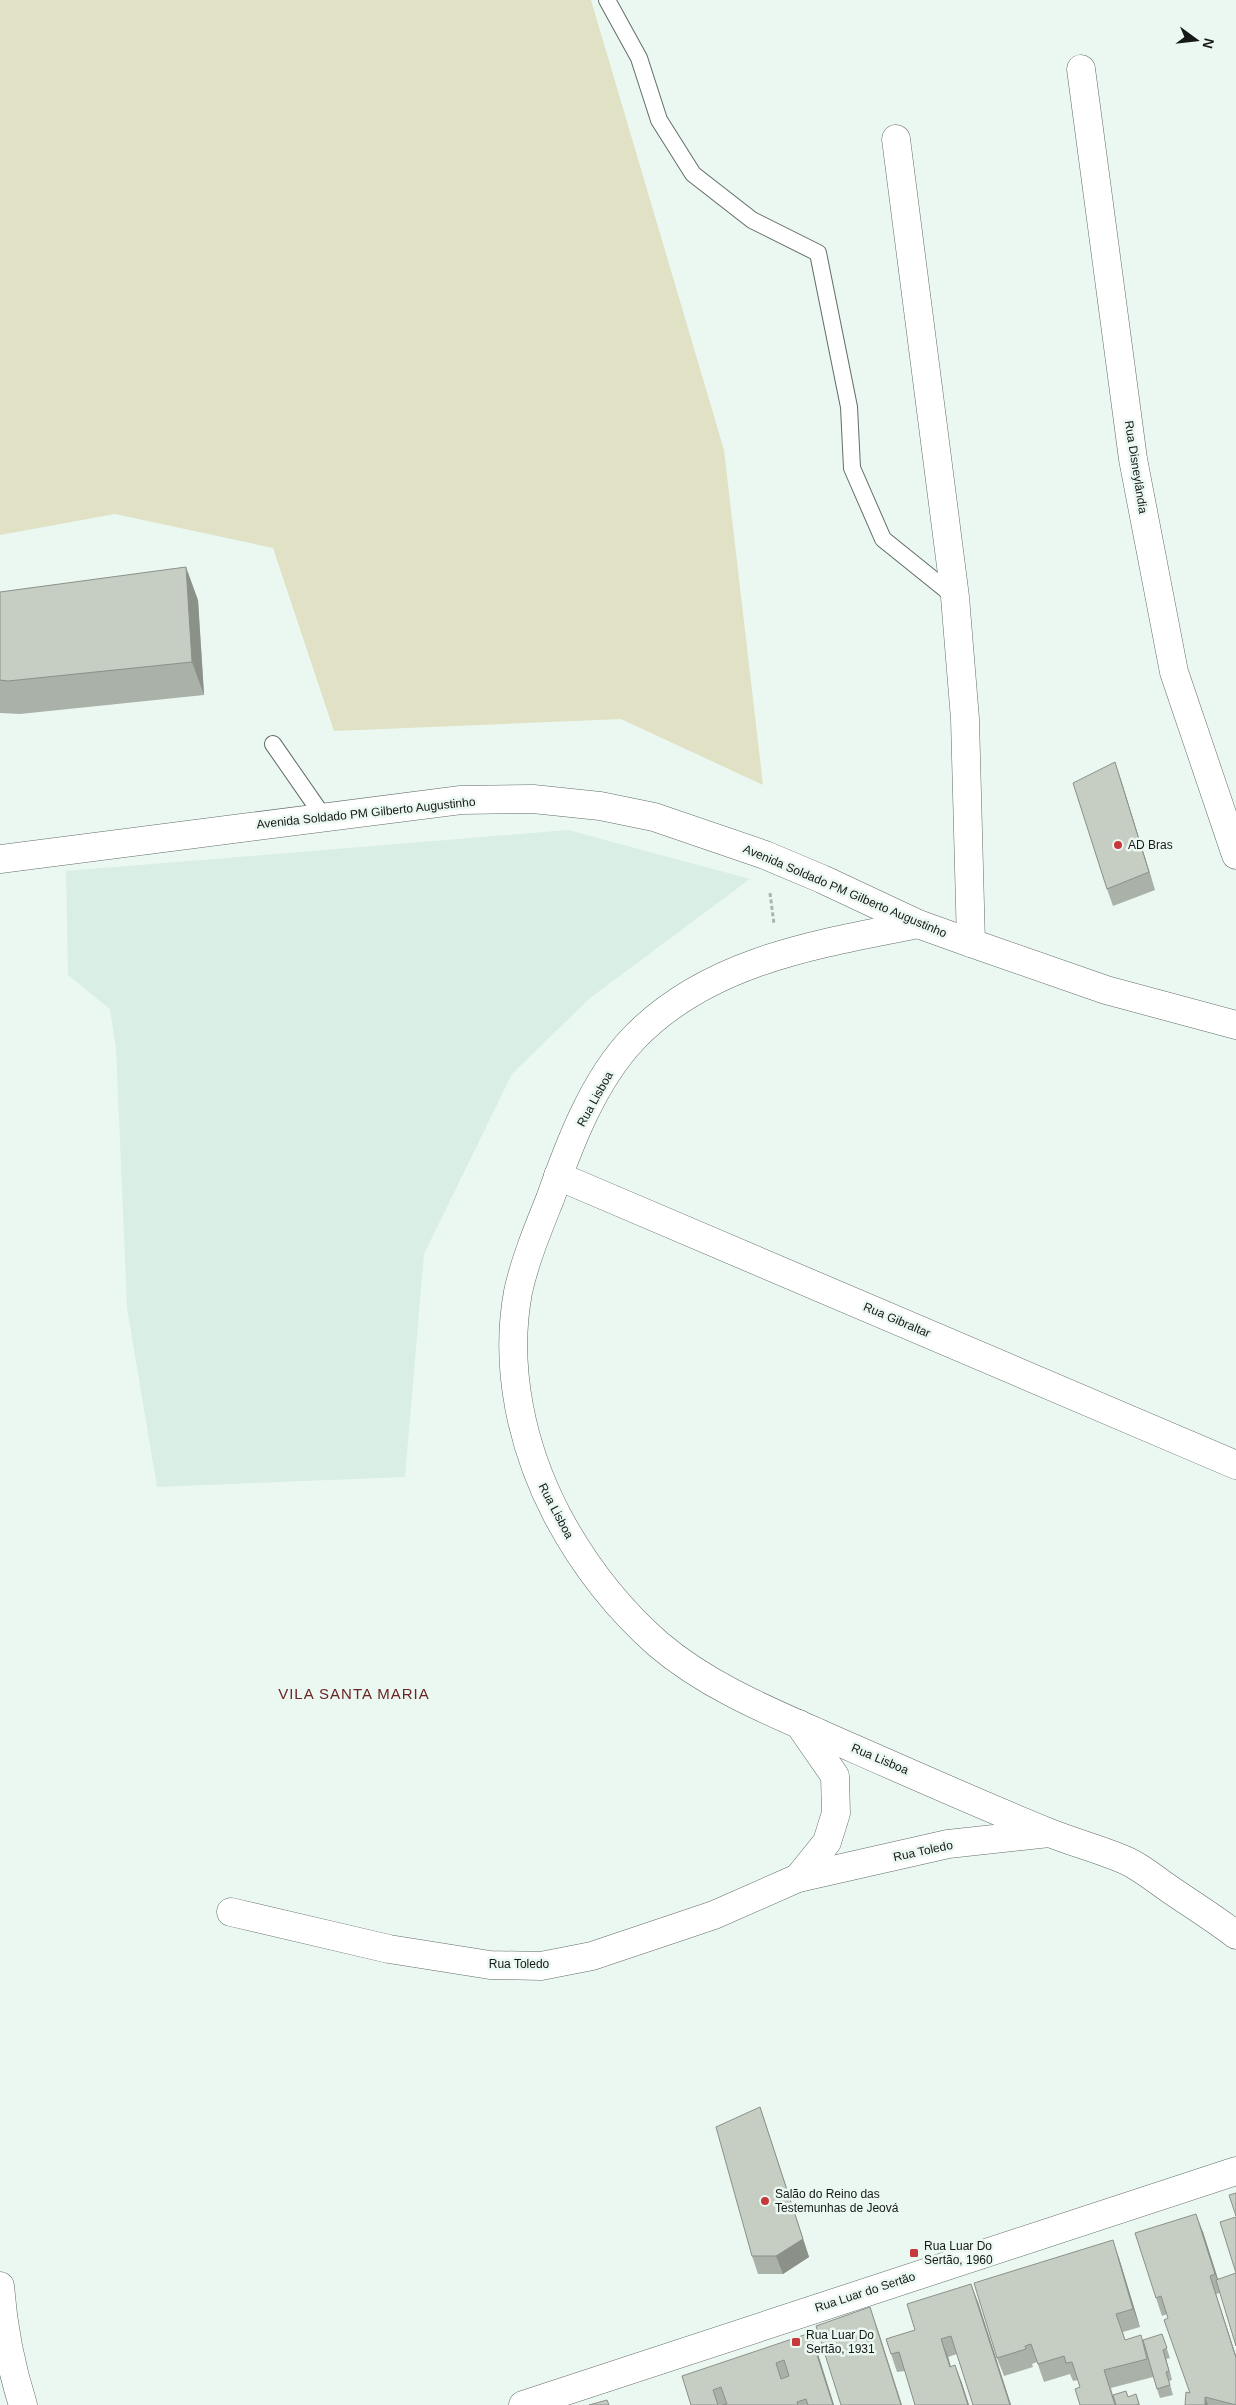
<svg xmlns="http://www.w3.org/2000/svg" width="1236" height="2405" viewBox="0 0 1236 2405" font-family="Helvetica,sans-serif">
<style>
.built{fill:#d9eee4}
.green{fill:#e0e1c5}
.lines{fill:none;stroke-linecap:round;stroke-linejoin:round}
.service-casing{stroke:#616d67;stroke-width:18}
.minor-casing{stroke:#616d67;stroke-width:29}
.tertiary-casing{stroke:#616d67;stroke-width:29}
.path{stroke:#aab5af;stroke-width:3;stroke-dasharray:4 2.5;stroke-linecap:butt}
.service{stroke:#fff;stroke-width:16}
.minor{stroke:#fff;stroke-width:28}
.tertiary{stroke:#fff;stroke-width:28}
.wall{fill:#aab1a8}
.shaded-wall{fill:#8b9088}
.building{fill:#c6cec3;stroke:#8b9088;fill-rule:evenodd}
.poi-dot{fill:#c7383b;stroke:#ebf8f1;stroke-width:2}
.labels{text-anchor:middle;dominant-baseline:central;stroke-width:5;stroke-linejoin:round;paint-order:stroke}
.street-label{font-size:12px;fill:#151917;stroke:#ebf8f1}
.poi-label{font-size:12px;fill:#151917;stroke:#ebf8f1;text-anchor:start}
.quarter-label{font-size:15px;letter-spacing:1px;fill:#6a2524;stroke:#ebf8f1}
</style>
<rect width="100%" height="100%" fill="#ebf8f1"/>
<!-- built -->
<path class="built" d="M568,830L750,879L590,998L512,1074L424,1254L405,1477L157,1487L127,1308L116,1048L110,1009L68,975L66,871Z"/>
<!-- green -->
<path class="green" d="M0,0H591L724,450L763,785L621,719L334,731L273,548L115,514L0,535Z"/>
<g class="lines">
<!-- service casing -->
<g class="service-casing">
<g id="service">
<path d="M607,0L639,58L659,120L693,174L752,220L818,253L849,407L852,468L883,539L955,597"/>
<path d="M273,744L323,816"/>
</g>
</g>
<!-- minor casing -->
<g class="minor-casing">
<g id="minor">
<path d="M1081,69L1133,459L1174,672L1236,855"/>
<path d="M896,139L955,597L965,719L971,943"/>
<path d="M918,924C817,944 707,961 633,1039C593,1081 569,1145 550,1199C538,1229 525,1260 518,1292C504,1368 522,1448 557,1515C583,1564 616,1607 658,1644C706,1685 766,1710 823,1735C898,1768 974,1802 1050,1833C1075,1843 1102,1850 1127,1861C1142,1868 1155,1879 1168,1888C1191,1904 1214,1918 1236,1935"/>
<path d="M558,1176L1236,1465"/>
<path d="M798,1878L827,1842L836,1813L835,1776L799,1724"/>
<path d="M231,1912L389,1949L490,1965L541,1966L592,1956L714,1915L798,1878L948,1844L1049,1833"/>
<path d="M0,2286C3,2326 11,2367 23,2405"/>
<path d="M523,2405L1236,2171"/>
</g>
</g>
<!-- tertiary casing -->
<g class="tertiary-casing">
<path id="tertiary" d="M0,859L461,800L533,799L600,806L654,817L765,855L822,879L918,924L971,943L1106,990L1236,1025"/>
</g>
<!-- path -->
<path class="path" d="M770,893L774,924"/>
<!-- service -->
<use href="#service" class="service"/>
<!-- minor -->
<use href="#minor" class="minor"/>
<!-- tertiary -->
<use href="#tertiary" class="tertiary"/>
</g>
<!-- wall -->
<g class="wall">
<path d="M0,592L198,600L204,695L20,714L0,713Z"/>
<path d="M1121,780L1155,890L1113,906L1107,889Z"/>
<path d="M760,2107L809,2257L783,2274H758L752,2256Z"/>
<path d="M1203,2232L1218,2279L1220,2293L1216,2294L1236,2356V2405H1185L1190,2393L1167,2314L1162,2316L1156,2298Z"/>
<path d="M1119,2258L1140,2327L1123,2332L1125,2340L1144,2343L1162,2334L1170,2358L1166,2359L1172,2380L1169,2381L1173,2395L1160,2398L1153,2377L1111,2388L1113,2395L1128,2397L1136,2394L1140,2405H1080V2387L1078,2380L1073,2381L1070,2374L1044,2382L1037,2362L1032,2364L1033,2367L1004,2376L997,2358Z"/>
<path d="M978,2302L1011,2405H973L957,2354L948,2357L951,2367L955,2365L969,2405H915L905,2371L897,2372L891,2354L915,2330Z"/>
<path d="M817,2351L834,2405H691L682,2376Z"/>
</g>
<!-- shaded-wall -->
<g class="shaded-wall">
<path d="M186,567L198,600L204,695L192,662Z"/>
<path d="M1115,762L1121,780L1155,890L1149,872Z"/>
<path d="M760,2107L809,2257L783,2274L776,2256Z"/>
<path d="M1196,2214L1203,2232L1222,2292L1215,2274Z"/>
<path d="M1113,2240L1119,2258L1140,2327L1133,2309Z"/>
<path d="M1210,2276L1216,2294L1236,2356V2358Z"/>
<path d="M971,2284L978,2302L1011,2405H1010Z"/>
<path d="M870,2307L879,2333L902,2405H901Z"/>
<path d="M810,2333L817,2351L834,2405H833Z"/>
<path d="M941,2339L948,2357L956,2385L950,2367Z"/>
<path d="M1163,2350L1166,2359L1172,2380L1169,2371Z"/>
<path d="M955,2365L962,2383L969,2405H968Z"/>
<path d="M1205,2397L1208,2405H1205Z"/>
</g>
<!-- building -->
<g class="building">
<path d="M186,567L192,662L8,681L0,680V592Z"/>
<path d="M1115,762L1149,872L1107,889L1073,783Z"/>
<path d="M760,2107L803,2239L776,2256H752L716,2127Z"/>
<path d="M1236,2193V2216L1229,2195Z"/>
<path d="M1196,2214L1215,2274L1210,2276L1236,2358V2405L1205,2397V2405H1185L1186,2392L1190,2393L1164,2320L1168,2318L1161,2296L1156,2298L1135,2233Z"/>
<path d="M1236,2217V2273L1220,2222Z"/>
<path d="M1113,2240L1133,2309L1116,2314L1125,2340L1141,2335L1147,2359L1104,2370L1115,2405H1080L1075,2389L1080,2387L1072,2362L1066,2363L1064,2356L1038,2364L1031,2344L1025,2346L1026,2349L997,2358L974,2283Z"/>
<path d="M1236,2273V2346L1216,2280Z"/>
<path d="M971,2284L1010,2405H973L951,2336L941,2339L950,2367L955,2365L968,2405H915L899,2352L891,2354L886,2339L915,2330L907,2304Z"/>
<path d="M870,2307L901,2405H841L816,2326Z"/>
<path d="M810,2333L833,2405H808L806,2399L797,2402L798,2405H722L727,2404L721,2387L713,2390L718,2405H691L682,2376ZM784,2360L789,2376L781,2379L776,2363Z"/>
<path d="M1162,2334L1167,2348L1163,2350L1169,2371L1166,2372L1170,2385L1157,2389L1143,2340Z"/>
<path d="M1126,2391L1128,2397L1136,2394L1139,2404L1136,2405H1116L1113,2395Z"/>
<path d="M607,2400L609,2405H589Z"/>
</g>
<!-- markers -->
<g class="poi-dot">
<circle cx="1118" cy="845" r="5"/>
<circle cx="765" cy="2201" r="5"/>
<rect x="909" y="2248" width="10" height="10" rx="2.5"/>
<rect x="791" y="2337" width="10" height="10" rx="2.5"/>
</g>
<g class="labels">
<!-- street labels -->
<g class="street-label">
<text transform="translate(1136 467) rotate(81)">Rua Disneylândia</text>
<text transform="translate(366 813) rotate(-6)">Avenida Soldado PM Gilberto Augustinho</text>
<text transform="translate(845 891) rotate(23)">Avenida Soldado PM Gilberto Augustinho</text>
<text transform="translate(595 1099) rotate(-61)">Rua Lisboa</text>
<text transform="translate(897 1320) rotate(23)">Rua Gibraltar</text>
<text transform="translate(556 1511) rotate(62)">Rua Lisboa</text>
<text transform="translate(880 1759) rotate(23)">Rua Lisboa</text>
<text transform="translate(923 1851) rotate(-12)">Rua Toledo</text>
<text x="519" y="1964">Rua Toledo</text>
<text transform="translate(865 2292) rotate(-18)">Rua Luar do Sertão</text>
</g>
<!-- poi labels -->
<g class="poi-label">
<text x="1128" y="845">AD Bras</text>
<text x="775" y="2194">Salão do Reino das<tspan x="775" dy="14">Testemunhas de Jeová</tspan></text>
<text x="924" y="2246">Rua Luar Do<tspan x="924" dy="14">Sertão, 1960</tspan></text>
<text x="806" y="2335">Rua Luar Do<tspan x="806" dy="14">Sertão, 1931</tspan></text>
</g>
<!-- quarter labels -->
<g class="quarter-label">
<text x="354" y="1693">VILA SANTA MARIA</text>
</g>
</g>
<!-- north arrow -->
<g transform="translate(1196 40) rotate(105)" stroke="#ebf8f1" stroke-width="4" paint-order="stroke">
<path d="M0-4L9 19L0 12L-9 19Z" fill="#151917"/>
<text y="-8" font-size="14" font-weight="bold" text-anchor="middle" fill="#151917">N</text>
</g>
</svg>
